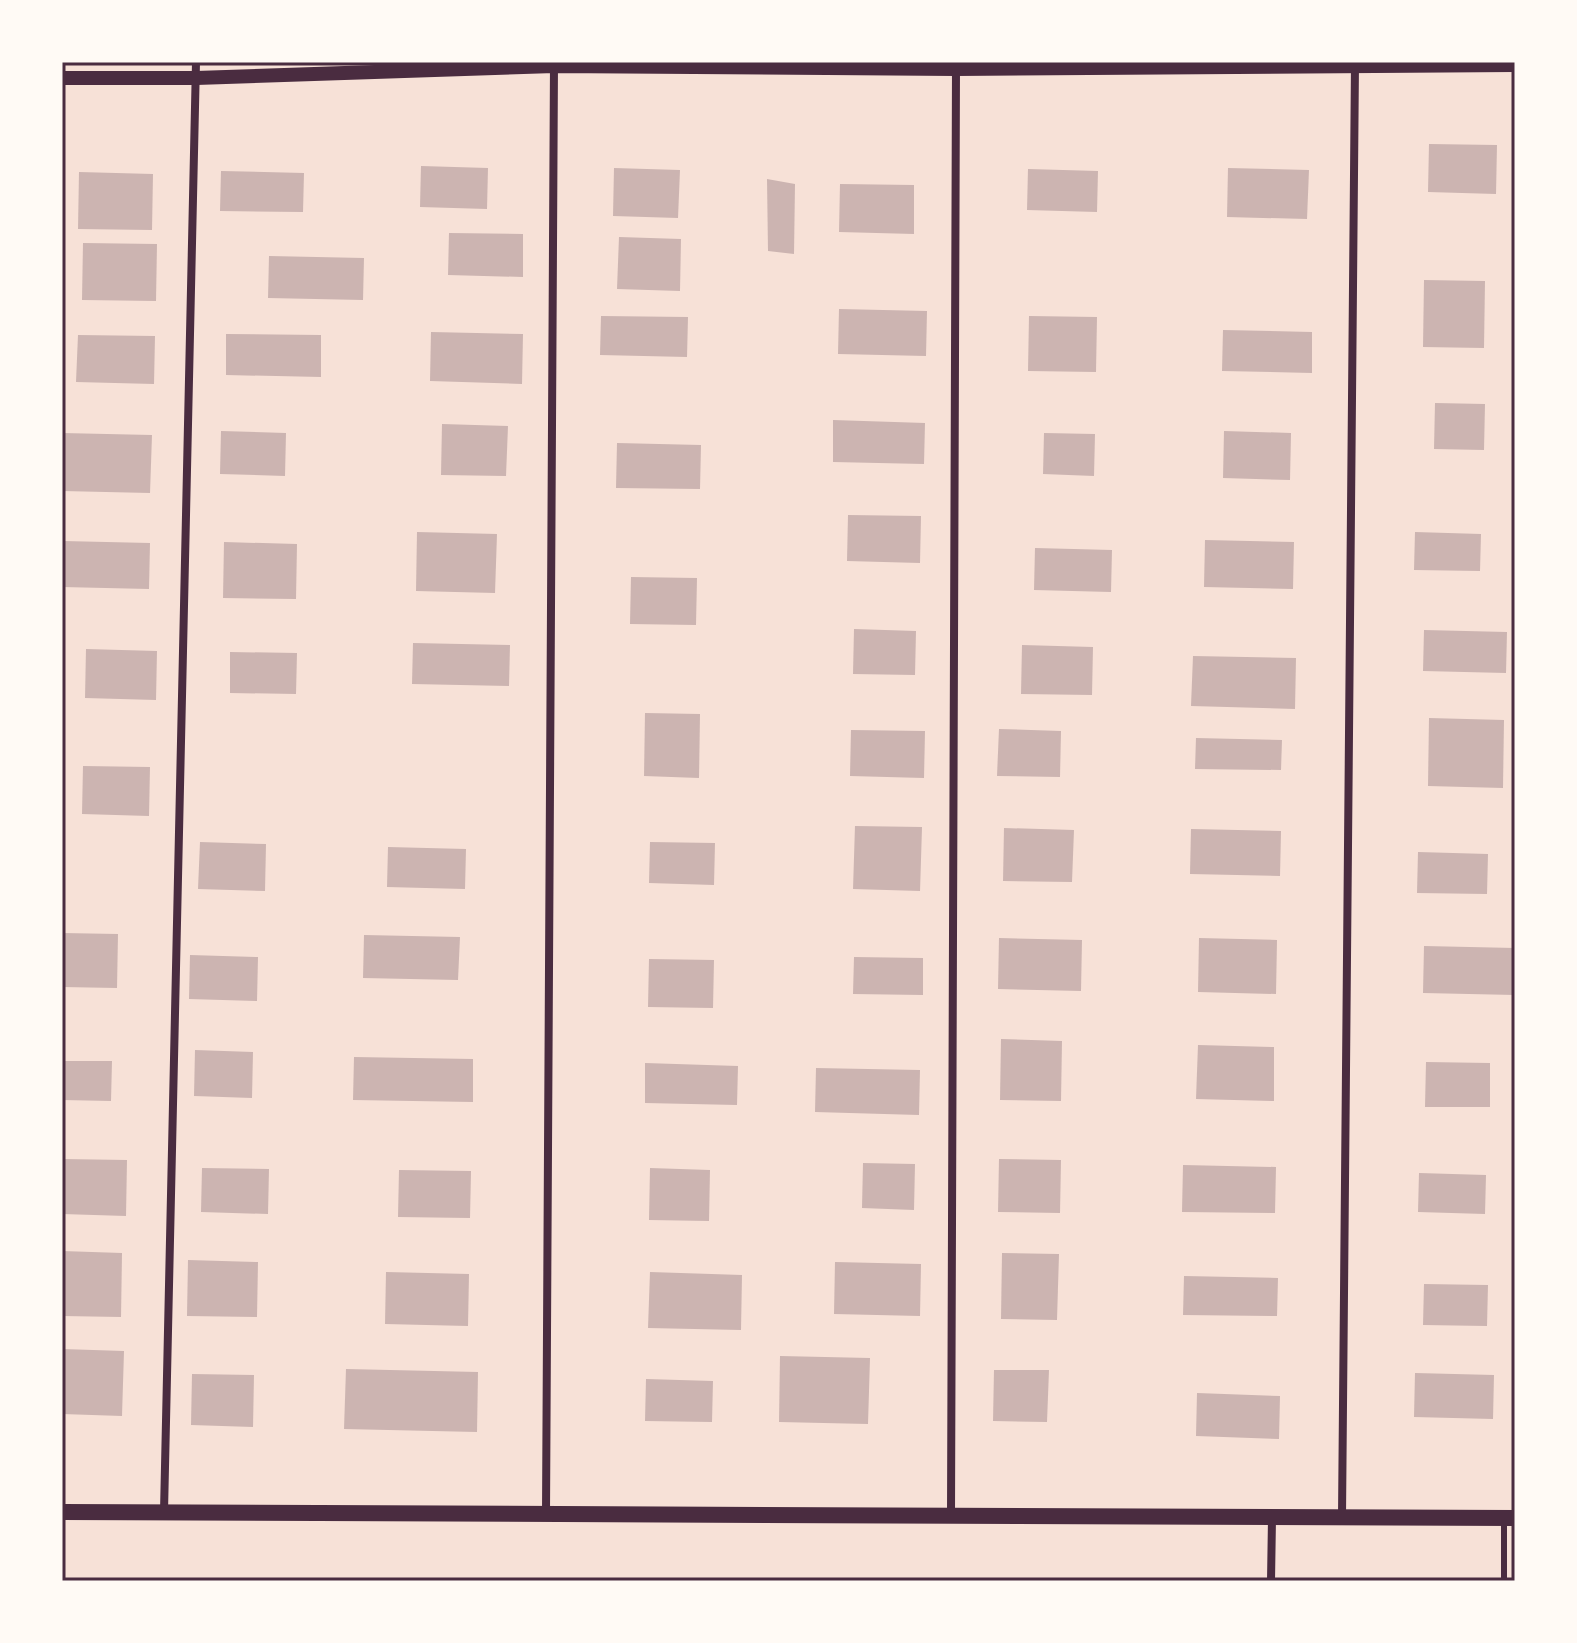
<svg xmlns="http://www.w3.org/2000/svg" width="1577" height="1643" viewBox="0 0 1577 1643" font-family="Inter,sans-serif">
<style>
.building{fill:#ccb4b1}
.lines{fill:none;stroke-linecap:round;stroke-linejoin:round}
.service{stroke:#4a2c40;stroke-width:6}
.minor{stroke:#4a2c40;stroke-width:8}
.tertiary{stroke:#4a2c40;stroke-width:14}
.secondary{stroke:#4a2c40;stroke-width:16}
.neatline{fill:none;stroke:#4a2c40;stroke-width:3}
</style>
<rect width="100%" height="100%" fill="#f7e1d7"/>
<!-- building -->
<g class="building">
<path d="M1429,144L1497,145L1496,194L1428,192Z"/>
<path d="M421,166L488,168L487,209L420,207Z"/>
<path d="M614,168L680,170L678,218L613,216Z"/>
<path d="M1228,168L1309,170L1307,219L1227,217Z"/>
<path d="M1028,169L1098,171L1097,212L1027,210Z"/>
<path d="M221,171L304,173L303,212L220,211Z"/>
<path d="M79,172L153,174L152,230L78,229Z"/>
<path d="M767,179L795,184L794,254L768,251Z"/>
<path d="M840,184L914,185V234L839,232Z"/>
<path d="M449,233L523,234V277L448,275Z"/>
<path d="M619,237L681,239L680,291L617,289Z"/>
<path d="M83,243L157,244L156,301L82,300Z"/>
<path d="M269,256L364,258L363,300L268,298Z"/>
<path d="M1424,280L1485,281L1484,348L1423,347Z"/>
<path d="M839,309L927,311L926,356L838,354Z"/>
<path d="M601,316L688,317L687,357L600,355Z"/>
<path d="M1029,316L1097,317L1096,372L1028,371Z"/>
<path d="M1223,330L1312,332V373L1222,371Z"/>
<path d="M431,332L523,334L522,384L430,381Z"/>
<path d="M226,334L321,335V377L226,375Z"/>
<path d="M78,335L155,336L154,384L76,382Z"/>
<path d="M1435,403L1485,404L1484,450L1434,449Z"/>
<path d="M833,420L925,423L924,464L833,462Z"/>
<path d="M442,424L508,426L506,476L441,475Z"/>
<path d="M221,431L286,433L285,476L220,474Z"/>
<path d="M1224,431L1291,433L1290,480L1223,478Z"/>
<path d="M62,433L152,435L150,493L62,491Z"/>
<path d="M1044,433L1095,434L1094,476L1043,474Z"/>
<path d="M617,443L701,445L700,489L616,488Z"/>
<path d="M848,515L921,516L920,563L847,561Z"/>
<path d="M417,532L497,534L495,593L416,591Z"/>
<path d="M1415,532L1481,534L1480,571L1414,570Z"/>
<path d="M1205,540L1294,542L1293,589L1204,587Z"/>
<path d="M63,541L150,543L149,589L62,587Z"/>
<path d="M224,542L297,544L296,599L223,598Z"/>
<path d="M1035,548L1112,550L1111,592L1034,590Z"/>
<path d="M631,577L697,578L696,625L630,624Z"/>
<path d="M854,629L916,631L915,675L853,674Z"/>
<path d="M1424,630L1507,632L1506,673L1423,671Z"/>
<path d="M413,643L510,645L509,686L412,684Z"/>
<path d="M1022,645L1093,647L1092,695L1021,694Z"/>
<path d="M86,649L157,651L156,700L85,698Z"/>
<path d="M230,652L297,653L296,694L230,693Z"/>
<path d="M1193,656L1296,658L1295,709L1191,706Z"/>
<path d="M645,713L700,714L699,778L644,776Z"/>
<path d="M1429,718L1504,720L1503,788L1428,786Z"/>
<path d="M999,729L1061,731L1060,777L997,776Z"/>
<path d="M851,730L925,731L924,778L850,776Z"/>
<path d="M1196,738L1282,740L1281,770L1195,769Z"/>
<path d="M83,766L150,767L149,816L82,814Z"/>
<path d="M855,826L922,827L920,891L853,889Z"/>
<path d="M1004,828L1074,830L1072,882L1003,881Z"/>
<path d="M1191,829L1281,831L1280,876L1190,874Z"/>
<path d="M200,842L266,844L265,891L198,889Z"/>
<path d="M650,842L715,843L714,885L649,883Z"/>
<path d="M388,847L466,849L465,889L387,887Z"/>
<path d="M1418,852L1488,854L1487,894L1417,893Z"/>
<path d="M62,933L118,934L117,988L62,987Z"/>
<path d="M364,935L460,937L458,980L363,978Z"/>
<path d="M999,938L1082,940L1081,991L998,989Z"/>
<path d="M1199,938L1277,940L1276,994L1198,992Z"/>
<path d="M1424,946L1515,948V995L1423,993Z"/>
<path d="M190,955L258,957L257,1001L189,999Z"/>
<path d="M854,957L923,958V995L853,994Z"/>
<path d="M649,959L714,960L713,1008L648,1007Z"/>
<path d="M1001,1039L1062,1041L1061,1101L1000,1100Z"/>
<path d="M1198,1045L1274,1047V1101L1196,1099Z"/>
<path d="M195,1050L253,1052L252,1098L194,1096Z"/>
<path d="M354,1057L473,1059V1102L353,1100Z"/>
<path d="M62,1061H112L111,1101L62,1100Z"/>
<path d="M1426,1062L1490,1063V1107H1425Z"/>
<path d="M645,1063L738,1066L737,1105L645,1103Z"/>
<path d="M816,1068L920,1070L919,1115L815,1112Z"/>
<path d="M62,1159L127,1160L126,1216L62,1214Z"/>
<path d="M999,1159L1061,1160L1060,1213L998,1212Z"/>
<path d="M863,1163L915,1164L914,1210L862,1208Z"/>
<path d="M1183,1165L1276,1167L1275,1213L1182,1212Z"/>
<path d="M202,1168L269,1169L268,1214L201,1212Z"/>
<path d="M650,1168L710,1170L709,1221L649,1220Z"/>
<path d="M399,1170L471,1171L470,1218L398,1217Z"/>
<path d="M1419,1173L1486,1175L1485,1214L1418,1212Z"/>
<path d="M62,1251L122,1253L121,1317L62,1316Z"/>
<path d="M1002,1253L1059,1254L1057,1320L1001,1319Z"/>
<path d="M188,1260L258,1262L257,1317L187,1316Z"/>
<path d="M835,1262L921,1264L920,1316L834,1314Z"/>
<path d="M386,1272L469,1274L468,1326L385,1324Z"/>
<path d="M650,1272L742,1275L741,1330L648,1328Z"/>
<path d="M1184,1276L1278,1278L1277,1316L1183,1315Z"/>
<path d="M1424,1284L1488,1285L1487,1326L1423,1325Z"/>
<path d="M62,1349L124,1351L122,1416L62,1414Z"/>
<path d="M780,1356L870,1358L868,1424L779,1422Z"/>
<path d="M346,1369L478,1372L477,1432L344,1429Z"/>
<path d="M994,1370H1049L1047,1422L993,1421Z"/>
<path d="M1415,1373L1494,1375L1493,1419L1414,1417Z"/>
<path d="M192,1374L254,1375L253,1427L191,1425Z"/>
<path d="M646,1379L713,1381L712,1422L645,1421Z"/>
<path d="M1197,1393L1280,1396L1279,1439L1196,1436Z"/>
</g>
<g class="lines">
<!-- service -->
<path class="service" d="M1504,1581V1521"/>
<!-- minor -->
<g class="minor">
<path d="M164,1512L196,62"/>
<path d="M546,1513L554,63"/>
<path d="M951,1514L956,67"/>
<path d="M1342,1517L1355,63"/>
<path d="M1271,1581L1272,1518"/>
</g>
<!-- tertiary -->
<path class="tertiary" d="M62,78H196L554,66L956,69L1515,65"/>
<!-- secondary -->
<path class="secondary" d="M62,1512L1515,1518"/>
</g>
<!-- border -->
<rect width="1577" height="1643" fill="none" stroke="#fffaf5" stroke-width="128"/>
<rect x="64" y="64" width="1449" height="1515" class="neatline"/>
</svg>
